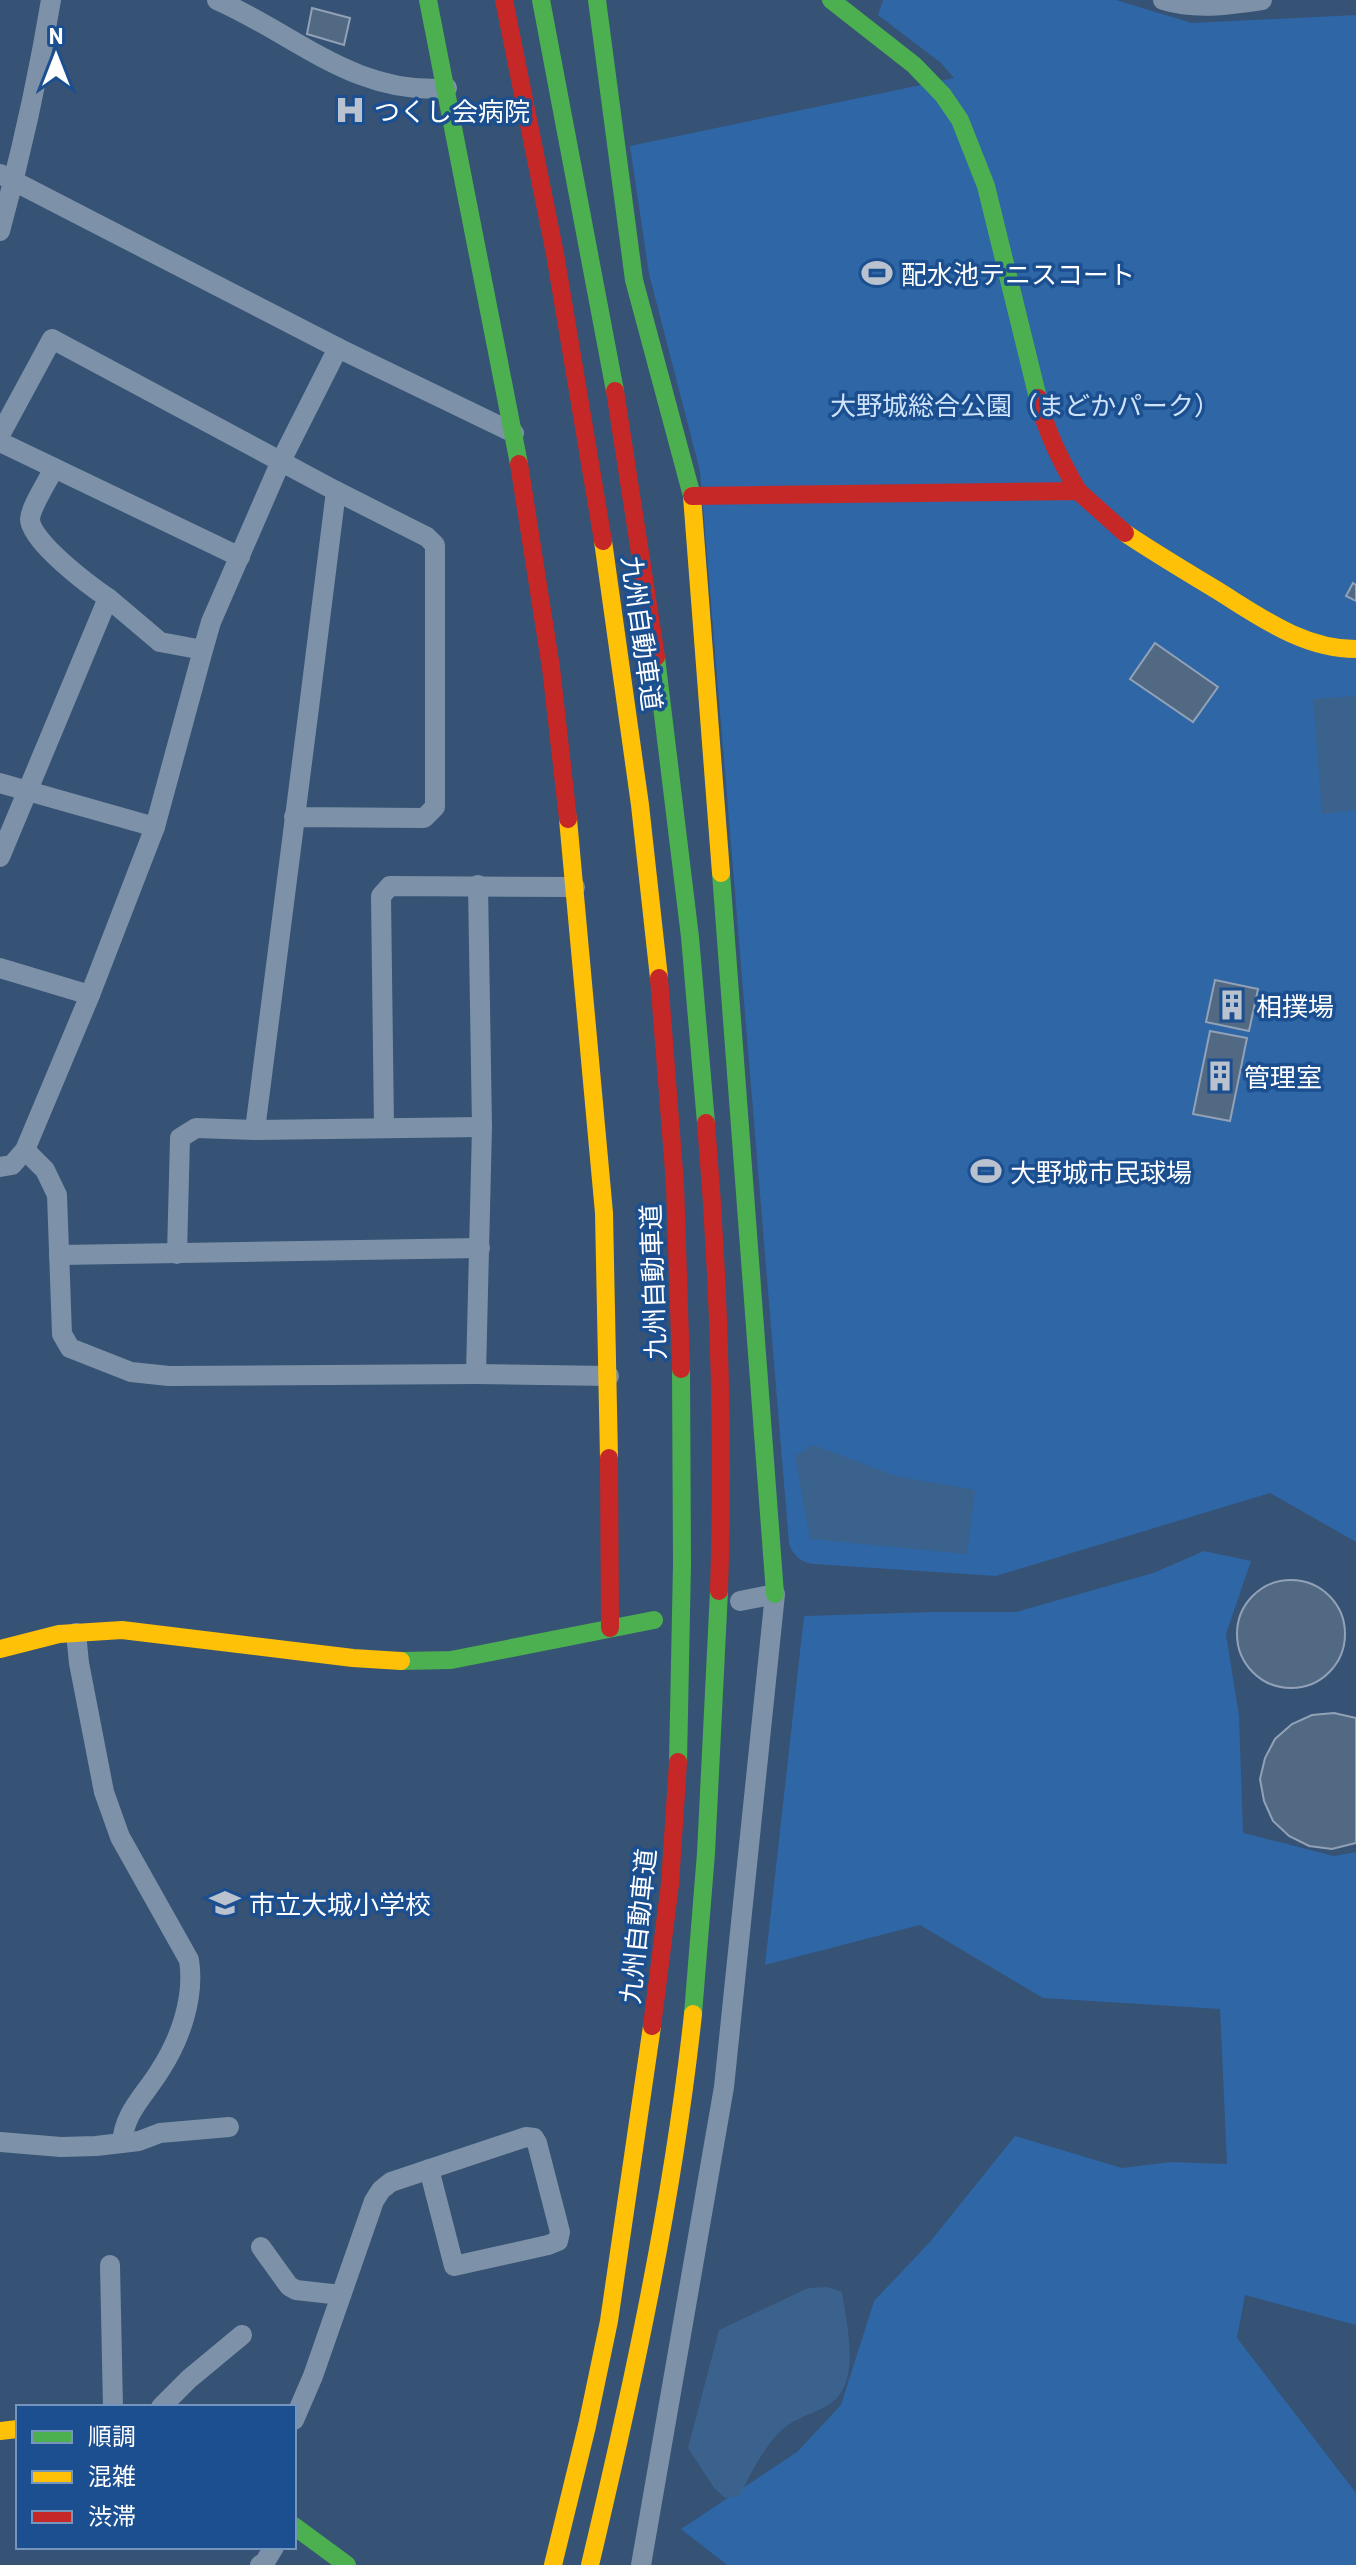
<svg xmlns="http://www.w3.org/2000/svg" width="1356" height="2565" viewBox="0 0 1356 2565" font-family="Barlow,'Noto Sans JP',sans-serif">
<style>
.green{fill:#2f66a5}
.water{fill:#3b618d}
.building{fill:#526984;stroke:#92a2b6;stroke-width:2}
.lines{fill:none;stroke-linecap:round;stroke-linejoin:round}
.street{stroke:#7d92a8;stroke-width:20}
.fast{stroke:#4caf50;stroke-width:18}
.slow{stroke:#ffc107;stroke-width:18}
.jam{stroke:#c62828;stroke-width:18}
.labels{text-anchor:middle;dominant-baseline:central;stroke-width:7;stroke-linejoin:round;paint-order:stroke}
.poi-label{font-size:26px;fill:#fff;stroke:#1b4f8f;text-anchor:start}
.park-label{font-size:26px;fill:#cfe3fa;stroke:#1b4f8f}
.street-label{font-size:26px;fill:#fff;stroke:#1b4f8f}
</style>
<rect width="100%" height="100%" fill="#365274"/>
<!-- green -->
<g class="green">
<path d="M883,0H1116L1192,23L1356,15V1542L1270,1493L996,1576L813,1564C800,1562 794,1556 789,1544L700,471L649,274L630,146L954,78L941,63L878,15Z"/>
<path d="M1204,1551L1251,1561L1226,1634L1239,1716L1243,1833L1334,1856L1356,1852V2325L1245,2295L1237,2338L1356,2493V2565H727L681,2529L797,2452L841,2405L874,2301L929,2243L1015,2136L1122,2168L1171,2162L1227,2164L1220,2009L1043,1998L920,1925L765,1965L804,1616L934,1612H1016L1153,1573Z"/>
</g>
<!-- water -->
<g class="water">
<path d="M1356,696V810L1322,814L1313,699Z"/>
<path d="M813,1445L896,1476L975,1490L967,1554L810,1539L795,1456Z"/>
<path d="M827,2287L842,2292C846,2321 860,2375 836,2399C823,2412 797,2416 783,2429C763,2447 752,2473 739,2496L725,2498L714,2488L688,2448L719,2330L808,2288Z"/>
</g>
<!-- building -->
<g class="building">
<path d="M312,8L350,18L344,45L307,34Z"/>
<path d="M1353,583L1356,585V601L1346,596Z"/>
<path d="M1155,643L1218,687L1193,722L1130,679Z"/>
<path d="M1215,980L1258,989L1249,1031L1206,1022Z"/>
<path d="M1210,1031L1247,1038L1230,1121L1193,1114Z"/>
<circle cx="1291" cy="1634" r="54"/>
<path d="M1334,1713L1356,1718V1843L1332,1849L1309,1846L1289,1836L1273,1821L1264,1801L1260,1779L1265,1758L1275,1739L1292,1724L1312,1715Z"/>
</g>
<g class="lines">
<!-- street -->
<g class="street">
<path d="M217,0C295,34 355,96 447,88"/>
<path d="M1163,0C1196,10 1228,5 1262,0"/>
<path d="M0,174L338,348L514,433"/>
<path d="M0,231C21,155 38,78 51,0"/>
<path d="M0,435L52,339L336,491"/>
<path d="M0,442L240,557"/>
<path d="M54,468C48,481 31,506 30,519C30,541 90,586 108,598"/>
<path d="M203,650L211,622L281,461L338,348"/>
<path d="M0,783L155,827"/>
<path d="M0,857L108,598L160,642L203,650L155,827L90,995L25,1150L12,1165L0,1167"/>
<path d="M0,968L90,995"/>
<path d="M384,1127L381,896L390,886L575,887"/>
<path d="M255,1130C284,917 309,704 336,491L427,537L435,545V807L424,818L294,817"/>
<path d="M25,1150L45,1170L57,1195L62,1334L70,1348L131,1372L169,1376L476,1374L609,1376"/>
<path d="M177,1254L180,1138L196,1128L255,1130L482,1127"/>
<path d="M59,1255L480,1248"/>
<path d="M476,1374L482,1127L478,885"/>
<path d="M76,1633L79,1663L104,1792L120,1837L189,1960C195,1998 180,2040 159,2072C144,2096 124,2113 122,2143"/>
<path d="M0,2142L61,2147L96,2146L139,2141L160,2133L229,2127"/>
<path d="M261,2247L289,2286L296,2290L341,2295"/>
<path d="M110,2265L113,2407"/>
<path d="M161,2407L189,2379L242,2335"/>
<path d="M294,2420L313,2376L374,2201L381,2190L391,2182L526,2137L534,2138L537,2143L560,2232L558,2241L548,2245L454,2266L429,2169"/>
<path d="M260,2565L265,2562L274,2547"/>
<path d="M641,2565L724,2087L775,1594L740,1601"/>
</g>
<!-- fast -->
<g class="fast">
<path d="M428,0L519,464"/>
<path d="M541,0L615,391"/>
<path d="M597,0L634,280L692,496"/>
<path d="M831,0L914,65L943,95L960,120L986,186L1038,398"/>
<path d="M656,657L690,937L706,1123"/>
<path d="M721,873L775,1594"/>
<path d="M401,1661L451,1660L654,1620"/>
<path d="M678,1762L682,1564L681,1369"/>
<path d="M693,2014L706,1853L719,1591"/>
<path d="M294,2526L347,2565"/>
</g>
<!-- slow -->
<g class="slow">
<path d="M692,496L721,873"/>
<path d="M1125,533C1155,553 1185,571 1215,589C1259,616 1302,649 1356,649"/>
<path d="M603,541L640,805L659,978"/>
<path d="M568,819L604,1213L609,1458"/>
<path d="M0,1649L59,1634L122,1630L353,1658L401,1661"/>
<path d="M0,2431L18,2429"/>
<path d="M553,2565L587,2426L609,2321L652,2026"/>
<path d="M590,2565C633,2384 673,2200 693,2014"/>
</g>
<!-- jam -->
<g class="jam">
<path d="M504,0L555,254L603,541"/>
<path d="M615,391L656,657"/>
<path d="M1038,398C1046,432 1061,461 1078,491"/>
<path d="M519,464L551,668L568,819"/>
<path d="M692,496L1078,491L1125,533"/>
<path d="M659,978L675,1184L681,1369"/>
<path d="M706,1123C719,1279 724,1434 719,1591"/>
<path d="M609,1458L610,1628"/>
<path d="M652,2026L670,1884L678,1762"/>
</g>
</g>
<!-- icons -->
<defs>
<g id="hospital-bare" transform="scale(2.4)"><path d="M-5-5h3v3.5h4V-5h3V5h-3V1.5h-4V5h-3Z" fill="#b9c2ce" stroke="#1b4f8f" stroke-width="2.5" paint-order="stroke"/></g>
<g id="stadium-bare" transform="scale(2.4)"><path d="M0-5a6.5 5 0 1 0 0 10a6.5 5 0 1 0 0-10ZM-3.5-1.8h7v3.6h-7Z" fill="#b9c2ce" stroke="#1b4f8f" stroke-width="2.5" paint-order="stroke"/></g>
<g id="building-bare" transform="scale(2.4)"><path d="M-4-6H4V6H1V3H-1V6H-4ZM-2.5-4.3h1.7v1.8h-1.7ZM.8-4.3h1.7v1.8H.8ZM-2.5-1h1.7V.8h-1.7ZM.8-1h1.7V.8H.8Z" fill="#b9c2ce" stroke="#1b4f8f" stroke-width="2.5" paint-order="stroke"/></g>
<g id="school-bare" transform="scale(2.4)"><path d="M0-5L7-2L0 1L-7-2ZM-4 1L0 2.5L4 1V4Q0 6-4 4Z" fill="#b9c2ce" stroke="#1b4f8f" stroke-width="2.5" paint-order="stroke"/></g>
</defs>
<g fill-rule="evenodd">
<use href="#hospital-bare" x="350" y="110"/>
<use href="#stadium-bare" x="877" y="273"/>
<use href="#building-bare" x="1232" y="1005"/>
<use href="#building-bare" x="1220" y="1076"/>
<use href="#stadium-bare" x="986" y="1171"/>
<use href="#school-bare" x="225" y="1903"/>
</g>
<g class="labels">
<!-- poi labels -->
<g class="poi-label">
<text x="374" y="110">つくし会病院</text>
<text x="901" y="273">配水池テニスコート</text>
<text x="1256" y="1005">相撲場</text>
<text x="1244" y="1076">管理室</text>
<text x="1010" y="1171">大野城市民球場</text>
<text x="249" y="1903">市立大城小学校</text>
</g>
<!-- park labels -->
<g class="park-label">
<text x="1025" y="404">大野城総合公園（まどかパーク）</text>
</g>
<!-- street labels -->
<g class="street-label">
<text transform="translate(643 633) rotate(82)">九州自動車道</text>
<text transform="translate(652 1282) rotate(-92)">九州自動車道</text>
<text transform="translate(637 1926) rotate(-84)">九州自動車道</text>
</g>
</g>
<!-- legend -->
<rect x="16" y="2405" width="280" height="144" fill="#1b4f8f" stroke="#7695bc" stroke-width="2"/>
<rect x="32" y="2431" width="40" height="12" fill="#4caf50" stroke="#7695bc" stroke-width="2"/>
<text x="88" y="2445" font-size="24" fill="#ffffff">順調</text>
<rect x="32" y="2471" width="40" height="12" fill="#ffc107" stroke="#7695bc" stroke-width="2"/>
<text x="88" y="2485" font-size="24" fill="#ffffff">混雑</text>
<rect x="32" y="2511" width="40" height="12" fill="#c62828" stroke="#7695bc" stroke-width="2"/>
<text x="88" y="2525" font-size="24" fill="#ffffff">渋滞</text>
<!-- north arrow -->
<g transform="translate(56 56)" stroke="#1b4f8f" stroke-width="6" paint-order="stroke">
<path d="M0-6L14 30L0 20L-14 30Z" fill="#ffffff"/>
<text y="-12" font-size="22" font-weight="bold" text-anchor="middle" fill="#ffffff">N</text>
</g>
</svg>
